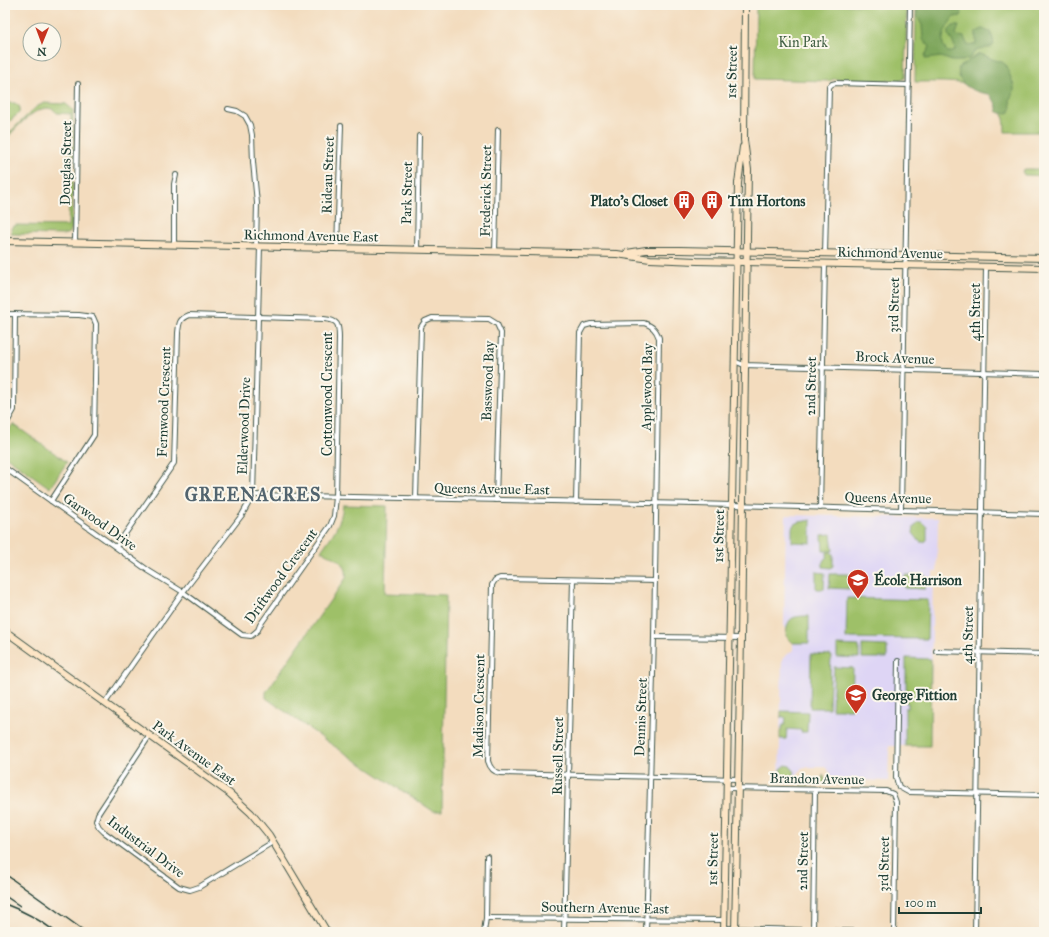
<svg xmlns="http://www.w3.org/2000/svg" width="1049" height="937" viewBox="0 0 1049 937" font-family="'IM FELL Great Primer',serif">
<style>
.built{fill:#ded5f5}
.green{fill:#9ec068;stroke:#5e7e4e}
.forest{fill:#7ea65c;stroke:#4e7248}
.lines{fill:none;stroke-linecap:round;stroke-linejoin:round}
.street-casing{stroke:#3f5549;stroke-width:6}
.secondary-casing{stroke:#3f5549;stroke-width:8}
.street{stroke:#fff;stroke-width:4}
.secondary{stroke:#fde5c5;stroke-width:6}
.rail{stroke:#1f3d34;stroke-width:1.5}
.labels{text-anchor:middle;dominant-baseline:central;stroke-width:4;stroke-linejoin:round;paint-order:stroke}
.park-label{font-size:14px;fill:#3f5e41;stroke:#fbf7ec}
.street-label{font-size:14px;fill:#1f3d34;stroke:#fbf7ec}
.poi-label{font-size:14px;font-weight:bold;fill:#1f3d34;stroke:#fbf7ec;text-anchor:start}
.district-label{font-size:18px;font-weight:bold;letter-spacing:1px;fill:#52646e;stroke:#fbf7ec}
</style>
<rect width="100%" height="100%" fill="#fbf7ec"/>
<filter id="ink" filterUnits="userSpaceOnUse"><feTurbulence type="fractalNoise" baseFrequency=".025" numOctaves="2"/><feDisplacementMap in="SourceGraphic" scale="8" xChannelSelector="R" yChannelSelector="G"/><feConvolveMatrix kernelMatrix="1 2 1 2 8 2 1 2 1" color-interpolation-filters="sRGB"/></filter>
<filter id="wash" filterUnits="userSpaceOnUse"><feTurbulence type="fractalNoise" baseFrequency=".012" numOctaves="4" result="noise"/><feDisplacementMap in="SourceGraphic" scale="16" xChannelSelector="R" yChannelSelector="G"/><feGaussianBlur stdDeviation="0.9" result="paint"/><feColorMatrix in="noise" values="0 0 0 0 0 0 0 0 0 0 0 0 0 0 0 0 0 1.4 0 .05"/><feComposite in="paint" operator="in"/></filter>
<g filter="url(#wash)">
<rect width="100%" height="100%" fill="#f3dcbe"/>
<!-- built -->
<path class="built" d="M786,515L938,518L937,572H933L930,746H889L888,781L858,780L853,782H834L828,770L825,767H808L801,769L793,781H779L782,659L793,650V643H801L786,636L787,629L784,628Z"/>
<!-- green -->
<g class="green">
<path d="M756,5H907L905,78L900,81L834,79L829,81L755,79Z"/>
<path d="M916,5H1044V132H1005C1006,77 955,82 915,82Z"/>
<path d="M5,103H15L20,107L19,113L10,121H5Z"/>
<path d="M44,103L66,104L73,110V167H70L71,114L57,113C43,96 16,128 6,139L5,202L6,203L5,224L7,229L5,233V137L36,107Z"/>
<path d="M1025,169H1044V176L1024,175L1022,171Z"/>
<path d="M70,173L73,176L72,228L69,233L63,235L12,234L11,228L16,225L68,226Z"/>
<path d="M13,424L67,462L50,488L5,456V435Z"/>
<path d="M343,505L387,506L385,593L446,595L442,811H433L328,742L266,698V692L346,578C349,562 333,557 321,551C332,535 341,525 343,505Z"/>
<path d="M811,520V543L792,542V528L794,524L800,522Z"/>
<path d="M918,522H922L927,527V540L924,542H920L913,533L914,527Z"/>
<path d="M831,534L833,551H823L822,535Z"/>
<path d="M827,552H831L833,554V566L831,568L823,567V561L827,556Z"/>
<path d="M816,572L825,573L824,589H816Z"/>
<path d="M830,574H849V589L829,588Z"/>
<path d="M905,575L926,576L925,589L904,588Z"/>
<path d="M847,598L928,600L927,639L846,638Z"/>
<path d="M809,616V643H793L786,636C787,617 792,616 809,616Z"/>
<path d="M837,645L859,646V658L837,657Z"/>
<path d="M862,645L887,646V658H862Z"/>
<path d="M811,654L831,655L829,708H810Z"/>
<path d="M906,658L931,659L930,746H905V708H908V703H906Z"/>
<path d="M834,667L853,668L852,709H832Z"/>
<path d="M781,711L808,712L807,732H801V730L787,729L786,739H780V732L783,725H785L786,718L781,716V718Z"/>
<path d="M786,765L790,766L795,772L790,780H788L781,773V769Z"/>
<path d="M805,775V779L822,780L823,775L827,783L809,782V785H801L800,782Z"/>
</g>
<!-- forest -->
<g class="forest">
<path d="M916,5H941L947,8L961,11L962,13L961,16L954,17L952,19C946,28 937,43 948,52H953L955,50L954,44L948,35L949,30L953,26H959L956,34L958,36L964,37L967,44L970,46L976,44V32L983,29L990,32C1000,51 987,46 976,50L970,58L962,61H952L941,57L925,59V55L930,47L923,39L922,25L917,16Z"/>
<path d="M979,54L986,56L992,59L1002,62L1006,65L1014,86V91L1010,99L1011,109L1010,112C1005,114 1001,114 997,111C998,105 993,98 989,94C974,92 955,85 959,67Z"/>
</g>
</g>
<g filter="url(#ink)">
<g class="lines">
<!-- street casing -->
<g class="street-casing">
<g id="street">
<path d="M228,109L237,111L245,116L250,125L252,135L253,162L257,203L256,247"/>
<path d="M75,242L78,84"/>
<path d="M174,245V184L176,175"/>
<path d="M337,248L341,126"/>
<path d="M417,250L419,136"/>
<path d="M495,252L498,130"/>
<path d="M825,254L829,87L832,84L836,83L909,85"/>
<path d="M5,314L79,315L93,317L96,324L94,435L51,501"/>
<path d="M734,361L744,365L1044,374"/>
<path d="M5,426L14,410L15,314"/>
<path d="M5,468L149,571L183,592L242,635L251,636L258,630L260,625L330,526L334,516L336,497L339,338C339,324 338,320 324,319L189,315C179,319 179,323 178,333L174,463L116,547"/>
<path d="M253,495L695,504L1044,514"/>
<path d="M416,498L421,327L425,321L432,318L489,319L497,324L501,333L496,500"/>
<path d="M576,502L580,333L584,326L591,324L644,323C652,326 656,329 659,338L654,637L646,932"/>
<path d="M820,508L825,264"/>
<path d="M901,509L910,5"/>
<path d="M655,581L500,578L495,580L492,585L488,761C490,768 493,772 500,773L738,779"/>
<path d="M654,637L741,638"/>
<path d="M936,651L1044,654"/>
<path d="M898,661L896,778L899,787L908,792L1044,795"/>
<path d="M105,703L183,592L242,515L253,495L260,247"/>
<path d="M150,735L98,814L96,821L99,827L104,832L179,887L190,890L199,887L273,842"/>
<path d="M727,788L886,791L893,794L896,802L894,932"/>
<path d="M486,918L724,920"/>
<path d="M724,928L879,932"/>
<path d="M813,931L815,790"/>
<path d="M484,932L486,918L487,856"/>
<path d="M564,932L573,580"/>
<path d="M975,932C977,710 984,489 986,267"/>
</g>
</g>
<!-- secondary casing -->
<g class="secondary-casing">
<g id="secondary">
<path d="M5,241L617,254L650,259L697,261L1044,268"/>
<path d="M627,253L646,250H680L1044,258"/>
<path d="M5,631L229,793L251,813L269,835L327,932"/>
<path d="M724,932L738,183L743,147"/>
<path d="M735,932L741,638L748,170L744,140L745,5"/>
</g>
</g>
<!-- street -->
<use href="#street" class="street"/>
<!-- secondary -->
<use href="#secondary" class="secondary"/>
<!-- rail -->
<g class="rail">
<path d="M5,874L86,932"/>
<path d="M5,896L20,906"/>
<path d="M5,904C24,911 40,920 56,932"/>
</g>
</g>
</g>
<!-- icons -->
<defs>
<g id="building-pin" transform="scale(1.15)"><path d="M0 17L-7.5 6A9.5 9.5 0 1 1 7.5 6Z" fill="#c8321e" stroke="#fbf7ec"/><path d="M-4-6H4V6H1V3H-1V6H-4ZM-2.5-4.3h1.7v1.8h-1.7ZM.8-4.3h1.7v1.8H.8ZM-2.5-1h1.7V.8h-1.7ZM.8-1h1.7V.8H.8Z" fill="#fff"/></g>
<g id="school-pin" transform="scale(1.15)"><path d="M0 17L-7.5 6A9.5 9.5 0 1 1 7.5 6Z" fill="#c8321e" stroke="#fbf7ec"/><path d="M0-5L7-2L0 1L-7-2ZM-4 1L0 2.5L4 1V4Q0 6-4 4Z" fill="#fff"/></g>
</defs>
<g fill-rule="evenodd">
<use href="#building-pin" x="684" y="201"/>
<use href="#building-pin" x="712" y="201"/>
<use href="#school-pin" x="858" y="580"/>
<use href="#school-pin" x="856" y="695"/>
</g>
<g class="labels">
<!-- park labels -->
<g class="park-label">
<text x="803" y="42">Kin Park</text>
</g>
<!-- street labels -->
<g class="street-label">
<text transform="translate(732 72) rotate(-89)">1st Street</text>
<text transform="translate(66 163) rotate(-89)">Douglas Street</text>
<text transform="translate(328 175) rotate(-88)">Rideau Street</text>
<text transform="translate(486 191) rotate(-89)">Frederick Street</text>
<text transform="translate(407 193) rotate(-89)">Park Street</text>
<text transform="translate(311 236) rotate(1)">Richmond Avenue East</text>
<text transform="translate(890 253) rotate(1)">Richmond Avenue</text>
<text transform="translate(894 305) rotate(-89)">3rd Street</text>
<text transform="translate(975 312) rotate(-90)">4th Street</text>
<text transform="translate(895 358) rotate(2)">Brock Avenue</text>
<text transform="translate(488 381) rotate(-88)">Basswood Bay</text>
<text transform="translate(811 386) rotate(-89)">2nd Street</text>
<text transform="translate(647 387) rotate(-89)">Applewood Bay</text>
<text transform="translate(327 394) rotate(-90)">Cottonwood Crescent</text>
<text transform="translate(164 402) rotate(-88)">Fernwood Crescent</text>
<text transform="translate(244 426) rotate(-88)">Elderwood Drive</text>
<text transform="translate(492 489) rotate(1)">Queens Avenue East</text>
<text transform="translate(888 498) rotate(1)">Queens Avenue</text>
<text transform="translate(100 522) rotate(36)">Garwood Drive</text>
<text transform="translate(719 536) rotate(-89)">1st Street</text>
<text transform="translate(281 576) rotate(-54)">Driftwood Crescent</text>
<text transform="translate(968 635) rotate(-89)">4th Street</text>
<text transform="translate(479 706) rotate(-89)">Madison Crescent</text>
<text transform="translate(641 717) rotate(-88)">Dennis Street</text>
<text transform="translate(194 753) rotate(36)">Park Avenue East</text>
<text transform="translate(558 756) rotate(-89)">Russell Street</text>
<text transform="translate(817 779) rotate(1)">Brandon Avenue</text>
<text transform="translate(146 847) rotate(37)">Industrial Drive</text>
<text transform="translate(713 859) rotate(-89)">1st Street</text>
<text transform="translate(803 861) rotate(-89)">2nd Street</text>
<text transform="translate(884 864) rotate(-89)">3rd Street</text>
<text transform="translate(605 908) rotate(1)">Southern Avenue East</text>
</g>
<!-- poi labels -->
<g class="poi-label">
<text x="668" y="201" text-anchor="end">Plato's Closet</text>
<text x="728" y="201">Tim Hortons</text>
<text x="874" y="580">École Harrison</text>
<text x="872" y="695">George Fittion</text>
</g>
<!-- district labels -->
<g class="district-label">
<text x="253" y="495">GREENACRES</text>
</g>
</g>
<!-- margin -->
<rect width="1049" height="937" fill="none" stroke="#fbf7ec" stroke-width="20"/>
<!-- north arrow -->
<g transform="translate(42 42) rotate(181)"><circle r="19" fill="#fbf7ec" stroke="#a3ada2"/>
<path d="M0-3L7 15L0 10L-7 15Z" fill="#c8321e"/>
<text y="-6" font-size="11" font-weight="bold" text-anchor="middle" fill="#1f3d34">N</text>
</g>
<!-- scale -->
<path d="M899 907v6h82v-6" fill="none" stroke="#1f3d34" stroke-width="2"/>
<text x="905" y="907" font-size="12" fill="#1f3d34" stroke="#fbf7ec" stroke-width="3" paint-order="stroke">100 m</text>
</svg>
